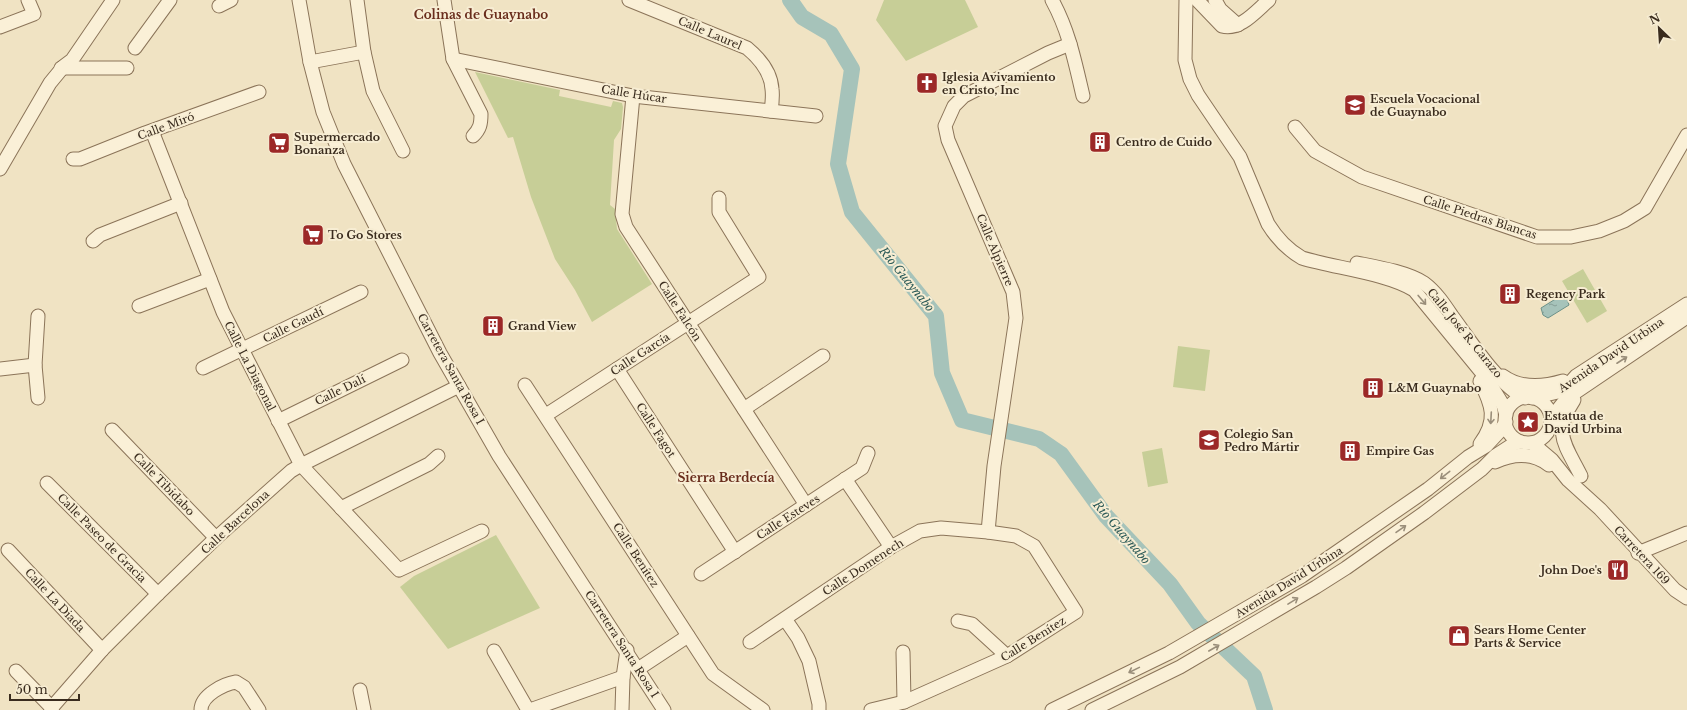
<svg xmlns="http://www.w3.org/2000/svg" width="1687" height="710" viewBox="0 0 1687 710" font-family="'Libre Baskerville',serif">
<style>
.park{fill:#c7ce97}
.water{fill:url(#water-ripples);stroke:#6c9189}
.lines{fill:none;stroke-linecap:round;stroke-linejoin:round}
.river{stroke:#a6c3ba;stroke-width:16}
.minor-casing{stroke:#8b7459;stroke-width:15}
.minor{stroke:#faf0d7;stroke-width:13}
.oneway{stroke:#9a8e7a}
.labels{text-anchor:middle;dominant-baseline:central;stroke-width:4;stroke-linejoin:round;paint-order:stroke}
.street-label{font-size:11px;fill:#3a2c1e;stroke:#f7edd3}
.poi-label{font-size:11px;font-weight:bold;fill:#3a2c1e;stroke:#f7edd3;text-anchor:start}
.neighbourhood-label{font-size:12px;font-weight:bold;fill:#692d1c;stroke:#f7edd3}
.water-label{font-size:12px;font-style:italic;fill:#2d5b58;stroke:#f7edd3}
</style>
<defs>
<pattern id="water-ripples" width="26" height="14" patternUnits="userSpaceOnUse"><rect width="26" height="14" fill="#a6c3ba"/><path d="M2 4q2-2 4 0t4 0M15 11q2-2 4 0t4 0" fill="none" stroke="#889f97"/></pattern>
</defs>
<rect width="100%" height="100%" fill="#f0e3c3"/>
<!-- park -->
<g class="park">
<path d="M884,0H965L978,27L906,61L876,20Z"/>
<path d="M475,72L560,90L559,96L611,107L613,101L622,103L623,107L621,129L614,140L610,205L615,209L617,229L652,284L592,322L575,290L555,259L531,197L513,137L508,138Z"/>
<path d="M1583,269L1607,311L1587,323L1562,281Z"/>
<path d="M1178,346L1210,350L1205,391L1173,387Z"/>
<path d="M1162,448L1168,483L1148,487L1142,452Z"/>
<path d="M496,535L540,608L448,649L400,587L414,576Z"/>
</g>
<!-- water -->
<path class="water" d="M1562,295L1567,299L1569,305L1548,318L1543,315L1541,308Z"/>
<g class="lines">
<!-- river -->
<path class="river" d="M790,0L802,17L831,34L852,69L838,164L852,212L936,316L942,373L962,420L1039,439L1061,454L1106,516L1170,584L1198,623L1254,676L1265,710"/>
<!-- minor casing -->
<g class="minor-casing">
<g id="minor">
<path d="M299,0L310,62L323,112L344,164L440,353L499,456L664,710"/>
<path d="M357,0L364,52L373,91L403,151"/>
<path d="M444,0L453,59L481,114C481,124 480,129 473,136"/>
<path d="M629,0L747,48C759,58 771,72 772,89C773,96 772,104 771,111"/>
<path d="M1052,0C1069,31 1075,62 1083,96"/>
<path d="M1186,0L1185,60L1190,79L1198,95L1240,157L1268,224C1276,237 1288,250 1302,258C1335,268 1386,273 1414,290L1487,379L1503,405L1506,415"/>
<path d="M1197,0L1222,26C1240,31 1256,11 1269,0"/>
<path d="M1215,0L1220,9L1238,25"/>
<path d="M219,6L231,0"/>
<path d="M0,27L34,14L28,0"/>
<path d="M135,48L170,0"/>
<path d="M453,59L633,96L816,116"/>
<path d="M310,62L364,52"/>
<path d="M61,68H127"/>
<path d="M633,96L622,214L626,227L806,505"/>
<path d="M1295,127L1315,151L1362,177L1537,237H1571L1599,231L1624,221L1645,208L1687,135"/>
<path d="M152,131L223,312L301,465L399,570L482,531"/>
<path d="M73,159H80L145,133L259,92"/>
<path d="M0,169L50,83L64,66L72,60L113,0"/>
<path d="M93,241L100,235L181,203"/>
<path d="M1357,263C1377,267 1407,272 1424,283C1436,292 1444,304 1452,316C1470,340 1498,385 1525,398"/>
<path d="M139,306L210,279"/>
<path d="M38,316L35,365L38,398"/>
<path d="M203,368L361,292"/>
<path d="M0,369L35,365"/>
<path d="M617,369L735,552"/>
<path d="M1503,376C1521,389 1543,387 1563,381"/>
<path d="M1480,381C1492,405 1498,420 1480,444"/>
<path d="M525,385L713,674L763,710"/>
<circle cx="1528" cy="420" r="23"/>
<path d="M1532,398L1558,392L1567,386L1576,376L1687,304"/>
<path d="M1574,400C1552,433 1565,444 1581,476"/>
<path d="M744,409L823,356"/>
<path d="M546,415L759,277L719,212V198"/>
<path d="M1551,418L1567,398L1687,317"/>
<path d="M278,421L402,360"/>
<path d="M112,430L216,538"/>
<path d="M1532,443L1552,460L1568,480L1600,509L1675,590L1687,598"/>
<path d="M1495,462C1514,453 1532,452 1549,465"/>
<path d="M845,479L891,547"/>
<path d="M47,483L158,594"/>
<path d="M341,508L429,464L438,456"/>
<path d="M988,532L994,466L1016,318L1013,292L948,140L945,126L954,106L964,96L1048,53L1070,44"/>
<path d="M8,550L102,650"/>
<path d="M1638,553L1687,533"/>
<path d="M701,574L862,468L868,453"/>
<path d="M785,619L798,638L809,661L819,704V710"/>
<path d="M958,621L972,624L1007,656"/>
<path d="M750,642L891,547L920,531L941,528L988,532L1016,536L1034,546L1076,612L1007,656L904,702L871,710"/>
<path d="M494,651L528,710"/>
<path d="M903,652L904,702"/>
<path d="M638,669L688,636"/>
<path d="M16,671L52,708"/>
<path d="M360,690L364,710"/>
<path d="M51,710L54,705L102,650L158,594L216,538L291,471L301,465L459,386"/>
<path d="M201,710C201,695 224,684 236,682L244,687L259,710"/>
<path d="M530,710L623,677"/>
<path d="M622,710L623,677L627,650"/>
<path d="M1052,710L1169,653L1302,576L1428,489L1468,457L1486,446L1499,432L1506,422"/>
<path d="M1092,710L1180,667L1316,587L1346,568L1424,513L1482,469L1495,456L1515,443L1521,442"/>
</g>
</g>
<!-- minor -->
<use href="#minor" class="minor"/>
</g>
<!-- one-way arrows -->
<defs><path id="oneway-shaft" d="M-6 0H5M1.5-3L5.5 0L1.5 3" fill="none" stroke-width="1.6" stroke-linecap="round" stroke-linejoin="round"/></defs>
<g class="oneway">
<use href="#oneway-shaft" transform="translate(1422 300) rotate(50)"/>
<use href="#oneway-shaft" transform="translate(1622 360) rotate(-33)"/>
<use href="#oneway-shaft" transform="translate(1491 418) rotate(93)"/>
<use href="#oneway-shaft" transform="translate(1445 475) rotate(142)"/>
<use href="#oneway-shaft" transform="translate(1401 529) rotate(-35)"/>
<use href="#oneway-shaft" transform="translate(1293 601) rotate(-32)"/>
<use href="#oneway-shaft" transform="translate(1214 648) rotate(-30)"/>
<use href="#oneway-shaft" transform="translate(1134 670) rotate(154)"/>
</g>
<!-- icons -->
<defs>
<g id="church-square" transform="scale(1.15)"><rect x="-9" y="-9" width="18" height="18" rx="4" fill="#9c2827" stroke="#f7edd3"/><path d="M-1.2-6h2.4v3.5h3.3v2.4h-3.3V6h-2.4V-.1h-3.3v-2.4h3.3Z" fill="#fff"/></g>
<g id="school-square" transform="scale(1.15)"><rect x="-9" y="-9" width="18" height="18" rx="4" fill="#9c2827" stroke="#f7edd3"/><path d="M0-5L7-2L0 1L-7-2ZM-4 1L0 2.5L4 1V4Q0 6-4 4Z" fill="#fff"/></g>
<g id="building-square" transform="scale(1.15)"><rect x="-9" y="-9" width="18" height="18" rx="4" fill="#9c2827" stroke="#f7edd3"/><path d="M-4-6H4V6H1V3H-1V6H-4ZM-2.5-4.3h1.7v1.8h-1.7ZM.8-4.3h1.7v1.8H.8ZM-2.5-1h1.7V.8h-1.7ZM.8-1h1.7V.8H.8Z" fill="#fff"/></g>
<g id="supermarket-square" transform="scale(1.15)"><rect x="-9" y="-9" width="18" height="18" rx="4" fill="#9c2827" stroke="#f7edd3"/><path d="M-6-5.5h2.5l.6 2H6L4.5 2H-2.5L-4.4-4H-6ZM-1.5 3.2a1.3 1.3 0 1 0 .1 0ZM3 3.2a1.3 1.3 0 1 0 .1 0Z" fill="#fff"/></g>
<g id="sight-square" transform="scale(1.15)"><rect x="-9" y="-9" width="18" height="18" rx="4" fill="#9c2827" stroke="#f7edd3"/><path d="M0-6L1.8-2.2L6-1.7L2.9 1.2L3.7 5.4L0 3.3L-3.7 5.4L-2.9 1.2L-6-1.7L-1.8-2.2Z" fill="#fff"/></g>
<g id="university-square" transform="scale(1.15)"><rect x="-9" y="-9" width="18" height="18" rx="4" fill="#9c2827" stroke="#f7edd3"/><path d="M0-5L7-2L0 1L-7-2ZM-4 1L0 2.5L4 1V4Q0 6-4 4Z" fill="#fff"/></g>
<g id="restaurant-square" transform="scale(1.15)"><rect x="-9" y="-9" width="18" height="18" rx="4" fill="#9c2827" stroke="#f7edd3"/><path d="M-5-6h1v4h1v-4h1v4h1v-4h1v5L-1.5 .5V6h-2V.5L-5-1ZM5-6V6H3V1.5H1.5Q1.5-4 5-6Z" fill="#fff"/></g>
<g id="shop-square" transform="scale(1.15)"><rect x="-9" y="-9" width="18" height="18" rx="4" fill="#9c2827" stroke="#f7edd3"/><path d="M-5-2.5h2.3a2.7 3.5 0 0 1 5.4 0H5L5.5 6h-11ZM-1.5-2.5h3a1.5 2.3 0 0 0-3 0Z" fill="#fff"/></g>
</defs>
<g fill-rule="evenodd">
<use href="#church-square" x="927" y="83"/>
<use href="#school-square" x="1355" y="105"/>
<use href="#building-square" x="1100" y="142"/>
<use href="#supermarket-square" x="279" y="143"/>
<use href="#supermarket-square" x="313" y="235"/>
<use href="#building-square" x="1510" y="294"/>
<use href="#building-square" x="493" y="326"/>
<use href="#building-square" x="1373" y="388"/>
<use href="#sight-square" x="1528" y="422"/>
<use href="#university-square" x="1209" y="440"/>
<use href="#building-square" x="1350" y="451"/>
<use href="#restaurant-square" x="1618" y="570"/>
<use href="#shop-square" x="1459" y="636"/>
</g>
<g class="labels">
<!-- street labels -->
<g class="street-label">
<text transform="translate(710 33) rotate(23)">Calle Laurel</text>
<text transform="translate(634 94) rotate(9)">Calle Húcar</text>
<text transform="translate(166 126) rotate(-20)">Calle Miró</text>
<text transform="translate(1480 217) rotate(18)">Calle Piedras Blancas</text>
<text transform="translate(995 250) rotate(67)">Calle Alpierre</text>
<text transform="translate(680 311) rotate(57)">Calle Falcón</text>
<text transform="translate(293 325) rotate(-26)">Calle Gaudí</text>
<text transform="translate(1465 333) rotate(51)">Calle José R. Carazo</text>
<text transform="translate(640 354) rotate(-33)">Calle García</text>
<text transform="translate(1611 355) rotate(-34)">Avenida David Urbina</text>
<text transform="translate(250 366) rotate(63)">Calle La Diagonal</text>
<text transform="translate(451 369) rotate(61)">Carretera Santa Rosa I</text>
<text transform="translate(340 390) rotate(-26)">Calle Dalí</text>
<text transform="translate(656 430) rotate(57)">Calle Fagot</text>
<text transform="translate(164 484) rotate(46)">Calle Tibidabo</text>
<text transform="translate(788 517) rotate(-33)">Calle Esteves</text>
<text transform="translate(235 522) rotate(-43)">Calle Barcelona</text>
<text transform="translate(102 538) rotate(45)">Calle Paseo de Gracia</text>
<text transform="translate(636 555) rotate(57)">Calle Benítez</text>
<text transform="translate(1642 555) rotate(47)">Carretera 169</text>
<text transform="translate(863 567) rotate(-33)">Calle Domenech</text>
<text transform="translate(1289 582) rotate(-32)">Avenida David Urbina</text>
<text transform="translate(55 600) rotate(47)">Calle La Diada</text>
<text transform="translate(1033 639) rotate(-32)">Calle Benítez</text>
<text transform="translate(622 644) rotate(57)">Carretera Santa Rosa I</text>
</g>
<!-- poi labels -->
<g class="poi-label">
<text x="942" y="77">Iglesia Avivamiento<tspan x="942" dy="13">en Cristo, Inc</tspan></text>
<text x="1370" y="99">Escuela Vocacional<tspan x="1370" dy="13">de Guaynabo</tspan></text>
<text x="294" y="137">Supermercado<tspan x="294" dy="13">Bonanza</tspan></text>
<text x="1116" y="142">Centro de Cuido</text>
<text x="328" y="235">To Go Stores</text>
<text x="1526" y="294">Regency Park</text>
<text x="508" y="326">Grand View</text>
<text x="1388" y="388">L&amp;M Guaynabo</text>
<text x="1544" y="416">Estatua de<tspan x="1544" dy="13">David Urbina</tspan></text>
<text x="1224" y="434">Colegio San<tspan x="1224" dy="13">Pedro Mártir</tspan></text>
<text x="1366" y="451">Empire Gas</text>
<text x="1602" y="570" text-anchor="end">John Doe's</text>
<text x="1474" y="630">Sears Home Center<tspan x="1474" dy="13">Parts &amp; Service</tspan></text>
</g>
<!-- neighbourhood labels -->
<g class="neighbourhood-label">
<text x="481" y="14">Colinas de Guaynabo</text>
<text x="726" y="477">Sierra Berdecía</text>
</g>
<!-- water labels -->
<g class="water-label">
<text transform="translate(907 279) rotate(51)">Río Guaynabo</text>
<text transform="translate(1122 532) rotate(49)">Río Guaynabo</text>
</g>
</g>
<!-- north arrow -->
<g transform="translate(1659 28) rotate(335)" stroke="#f7edd3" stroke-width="3" paint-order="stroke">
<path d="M0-3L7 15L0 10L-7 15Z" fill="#3a2c1e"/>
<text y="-6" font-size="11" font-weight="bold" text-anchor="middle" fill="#3a2c1e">N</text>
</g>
<!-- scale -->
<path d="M10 694v6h69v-6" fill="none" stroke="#3a2c1e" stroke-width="2"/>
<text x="16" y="694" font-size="12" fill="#3a2c1e" stroke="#f7edd3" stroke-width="3" paint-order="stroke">50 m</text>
</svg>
